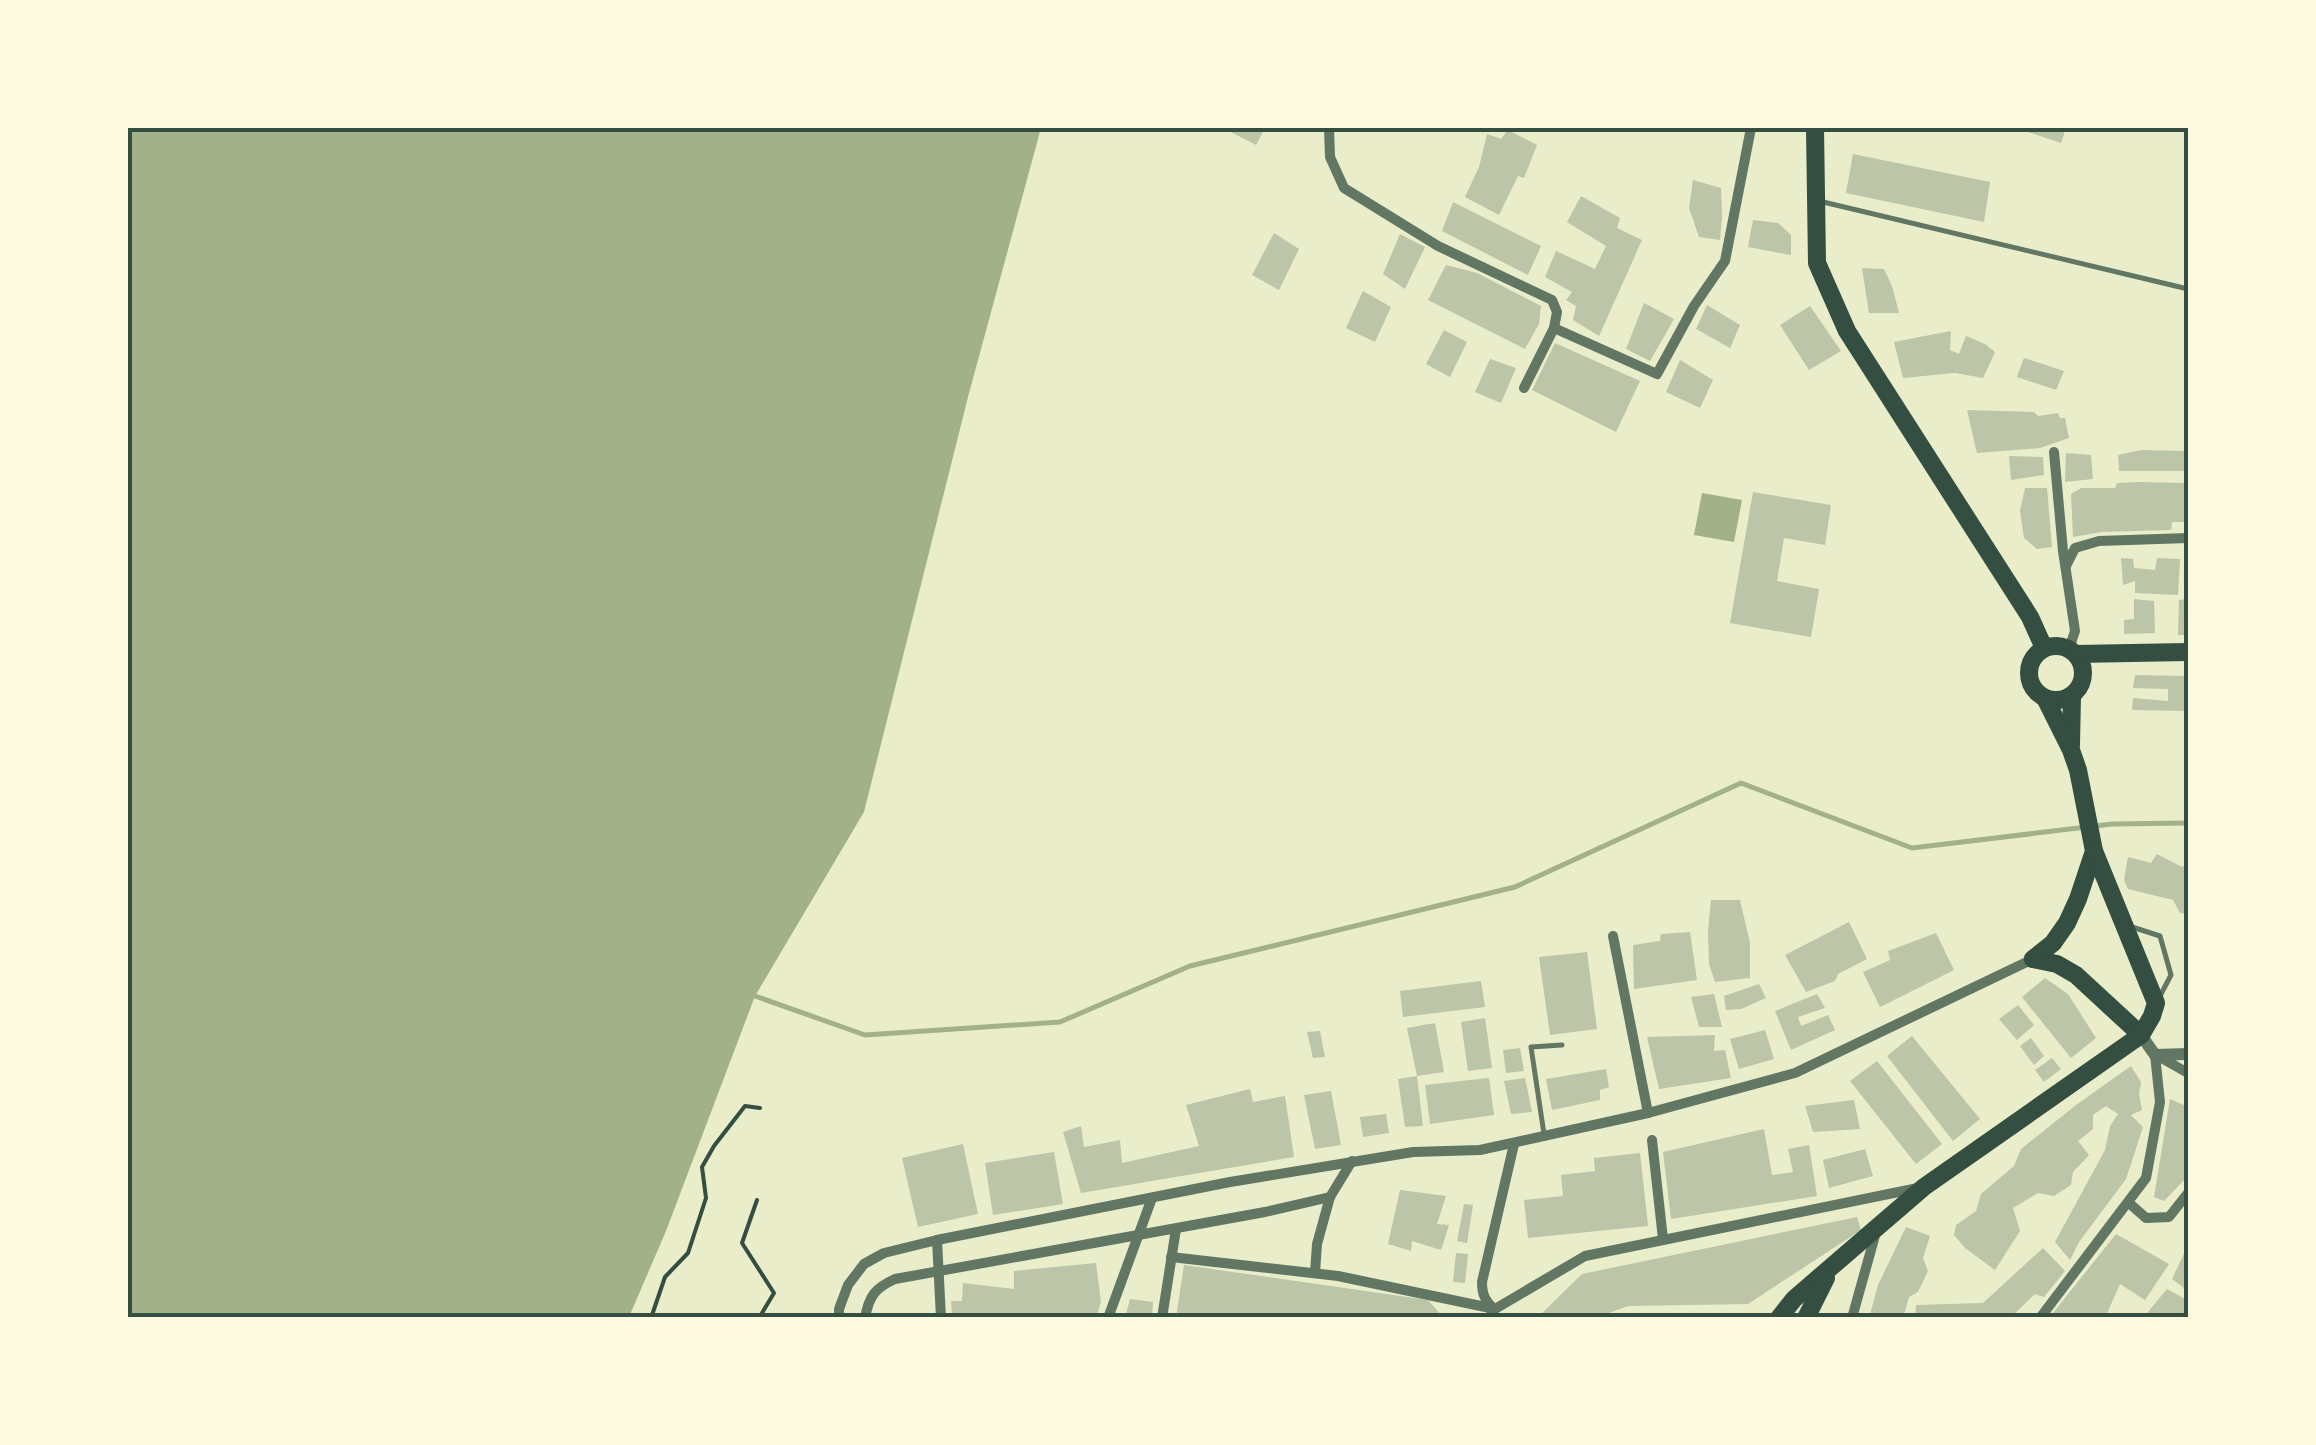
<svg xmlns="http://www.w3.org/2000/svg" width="2316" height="1445" viewBox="0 0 2316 1445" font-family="Lato,sans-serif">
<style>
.water{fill:#a3b18a}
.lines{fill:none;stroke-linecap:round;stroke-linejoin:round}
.stream{stroke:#a3b18a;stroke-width:5}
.building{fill:#bcc5a7}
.path{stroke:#344e41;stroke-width:4}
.service{stroke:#617663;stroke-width:5}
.minor{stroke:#617663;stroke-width:10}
.tertiary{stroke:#617663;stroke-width:12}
.primary{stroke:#344e41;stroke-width:18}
.neatline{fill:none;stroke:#344e41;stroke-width:4}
</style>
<rect width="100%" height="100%" fill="#e9edc9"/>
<!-- water -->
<g class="water">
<path d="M128,128H1041L968,397L864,812L755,996L666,1231L629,1317H128Z"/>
<path d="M1702,493L1742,500L1734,542L1694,535Z"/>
</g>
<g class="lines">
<!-- stream -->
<path class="stream" d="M755,996L865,1035L1060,1022L1190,966L1515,887L1741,783L1912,848L2112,824L2188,823"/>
</g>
<!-- building -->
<g class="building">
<path d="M1223,128H1265L1256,145Z"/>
<path d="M2030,128H2066L2061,143L2028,132Z"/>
<path d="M1508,130L1537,145L1524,178L1518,176L1499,215L1465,197L1479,167L1487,134L1501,139Z"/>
<path d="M1853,154L1990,182L1984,222L1846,193Z"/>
<path d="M1693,180L1721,188L1722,217L1720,240L1699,237L1689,208Z"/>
<path d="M1581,196L1620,218L1617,228L1642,240L1599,336L1573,320L1576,306L1566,300L1572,292L1545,277L1556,251L1595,269L1606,246L1567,222Z"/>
<path d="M1453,202L1541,246L1528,275L1442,231Z"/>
<path d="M1753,220L1778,223L1791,235V255L1748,247Z"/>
<path d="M1274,233L1299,249L1279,290L1252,275Z"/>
<path d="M1400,234L1425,247L1405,289L1383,274Z"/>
<path d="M1446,265L1477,273L1541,306L1539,324L1525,349L1428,300Z"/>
<path d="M1862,268L1884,269L1892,286L1899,313H1869Z"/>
<path d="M1363,291L1391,307L1375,342L1346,328Z"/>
<path d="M1644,303L1674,319L1650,361L1626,349Z"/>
<path d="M1707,305L1740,325L1730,348L1696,329Z"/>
<path d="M1810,306L1841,351L1809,370L1780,325Z"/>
<path d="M1444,330L1467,342L1450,377L1426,364Z"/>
<path d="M1951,331L1950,350L1959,354L1966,336L1985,344L1995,352L1983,378L1955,373L1903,378L1894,342Z"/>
<path d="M1555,343L1640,381L1616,432L1532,390Z"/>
<path d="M2024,358L2064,371L2056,390L2017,377Z"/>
<path d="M1490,359L1516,368L1501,403L1475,392Z"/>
<path d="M1680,360L1713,380L1700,408L1666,392Z"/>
<path d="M1967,410L2034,412L2038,416L2058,413L2060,418H2065L2069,438L2040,448L1977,453Z"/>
<path d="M2141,450L2188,451V471H2119L2118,455Z"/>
<path d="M2066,453L2091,455L2093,479L2065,482Z"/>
<path d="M2009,456L2043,457L2044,475L2011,480Z"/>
<path d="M2137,482L2188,483V522H2172L2171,530L2102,532L2073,537L2071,494L2081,488H2115L2117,483Z"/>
<path d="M2025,488H2047L2052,547L2037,549L2024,538L2020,511Z"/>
<path d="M1753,492L1831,505L1825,545L1784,538L1777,581L1819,589L1811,637L1730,623Z"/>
<path d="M2121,558L2133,559L2134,568L2155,570L2157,558L2180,559L2178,595L2135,593V581L2123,585Z"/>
<path d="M2134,599L2154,601L2155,633L2124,634V620L2134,619Z"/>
<path d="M2188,599V635H2178L2179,600Z"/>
<path d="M2135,675L2187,676L2184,711L2132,710L2133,698L2168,701V689L2133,688Z"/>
<path d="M2157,854L2182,867L2188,863V914L2180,913L2173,900L2128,889L2124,880L2128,857L2151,863Z"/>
<path d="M1711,900H1740L1750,943V978L1715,982L1709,964L1708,931Z"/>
<path d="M1849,922L1867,959L1838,974L1835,981L1806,992L1785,955Z"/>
<path d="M1690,932L1697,980L1634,989L1633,945L1660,941L1661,934Z"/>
<path d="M1936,933L1954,970L1880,1007L1863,972L1890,960L1888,951Z"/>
<path d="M1587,952L1597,1029L1550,1035L1539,957Z"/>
<path d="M2045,978L2068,994L2096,1038L2071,1058L2022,997Z"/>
<path d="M1481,981L1485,1007L1403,1017L1400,991Z"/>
<path d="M1759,984L1766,998L1741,1009L1726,1010L1724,996Z"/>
<path d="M1714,994L1722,1027H1699L1691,997Z"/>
<path d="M1817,994L1825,1008L1798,1017L1801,1026L1828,1015L1835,1030L1791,1050L1775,1011Z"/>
<path d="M2018,1005L2034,1025L2017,1040L1999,1019Z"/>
<path d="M1485,1018L1492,1068L1468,1071L1461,1022Z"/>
<path d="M1435,1023L1444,1072L1417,1076L1407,1028Z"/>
<path d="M1765,1030L1774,1059L1739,1069L1730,1039Z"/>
<path d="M1320,1031L1325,1057L1313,1058L1307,1032Z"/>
<path d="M1715,1035L1714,1051L1725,1050L1731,1078L1659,1089L1647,1037Z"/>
<path d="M1912,1036L1980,1119L1953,1141L1887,1056Z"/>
<path d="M2031,1038L2044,1056L2034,1065L2020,1046Z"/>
<path d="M1520,1048L1524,1071L1506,1073L1503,1050Z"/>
<path d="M2052,1058L2061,1069L2044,1082L2035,1070Z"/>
<path d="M1877,1061L1942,1144L1916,1164L1850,1081Z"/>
<path d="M2131,1066L2141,1082L2139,1094L2142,1110L2131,1115L2143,1127L2126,1179L2079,1242L2070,1260L2055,1242L2105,1150L2110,1126L2118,1114L2106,1106L2093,1115V1129L2078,1141L2089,1155L2073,1172L2071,1185L2054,1196L2038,1193L2013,1208L2020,1231L1995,1270L1965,1248L1954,1235L1956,1225L1976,1211L1981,1194L2014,1166L2021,1149L2076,1105Z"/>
<path d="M1606,1069L1609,1087L1600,1090V1100L1552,1110L1546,1079Z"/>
<path d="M1417,1076L1423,1126L1405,1127L1398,1079Z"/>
<path d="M1489,1078L1494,1115L1430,1124L1425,1085Z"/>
<path d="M1525,1078L1532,1112L1511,1114L1504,1081Z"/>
<path d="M1250,1089L1253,1102L1285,1096L1294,1157L1081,1193L1063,1132L1081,1126L1084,1147L1120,1140L1122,1163L1199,1146L1186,1105Z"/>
<path d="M1331,1091L1341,1145L1315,1149L1304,1095Z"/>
<path d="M2170,1099L2188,1107V1176L2164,1201L2154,1197Z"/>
<path d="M1854,1100L1860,1129L1813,1132L1805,1106Z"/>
<path d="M1386,1114L1389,1133L1363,1137L1360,1117Z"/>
<path d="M1764,1129L1772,1175L1793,1172L1788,1149L1809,1145L1817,1196L1671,1219L1663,1152Z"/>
<path d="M963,1144L978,1214L918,1227L902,1158Z"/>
<path d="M1865,1149L1873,1176L1829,1188L1823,1160Z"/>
<path d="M1054,1152L1063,1204L993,1215L985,1163Z"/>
<path d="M1640,1153L1648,1226L1528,1238L1524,1200L1563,1196L1561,1175L1595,1171L1594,1158Z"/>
<path d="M1400,1190L1446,1196L1437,1224L1449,1225L1441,1250L1412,1241L1411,1251L1388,1244Z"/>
<path d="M1464,1204L1473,1205L1467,1243L1457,1241Z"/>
<path d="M1857,1217L1861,1230L1748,1304L1628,1306L1595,1318H1537L1582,1274Z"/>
<path d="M1906,1227L1930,1236L1923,1258L1928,1271L1918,1292L1909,1297L1903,1318H1869L1878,1285Z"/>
<path d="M2116,1234L2169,1264L2145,1300L2120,1284L2105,1318H2049Z"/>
<path d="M2188,1245V1291L2172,1279Z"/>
<path d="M2043,1248L2065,1271L2044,1297L2035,1294L2010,1318H1915L1916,1305L1983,1303Z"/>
<path d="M1456,1253L1468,1254L1465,1283L1453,1282Z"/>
<path d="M1096,1263L1101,1302L1096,1318H952L951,1301H962L963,1283L1014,1289V1271Z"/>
<path d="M1184,1265L1428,1300L1444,1318H1176Z"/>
<path d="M2167,1289L2187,1300L2183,1318H2143Z"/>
<path d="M1130,1299L1153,1302L1152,1318H1125Z"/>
</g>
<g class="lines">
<!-- path -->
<g class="path">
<path d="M757,1200L742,1243L774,1293L759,1318"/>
<path d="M651,1318L665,1277L688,1253L706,1198L702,1167L714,1146L745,1106L760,1108"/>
</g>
<!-- service -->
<g class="service">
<path d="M1819,201L2188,289"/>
<path d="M2132,927L2160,936L2171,975L2160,996"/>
<path d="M1544,1134L1531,1047L1562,1045"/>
</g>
<!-- minor -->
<g class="minor">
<path d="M1329,128L1330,157L1344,188L1438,246L1552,300L1557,312L1554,328L1657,374L1694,306L1725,261L1751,128"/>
<path d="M1524,388L1554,328"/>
<path d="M2054,452L2063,551L2075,631L2069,649"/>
<path d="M2066,566L2075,548L2099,541L2188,538"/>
<path d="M1613,936L1648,1113"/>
<path d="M2156,1055L2188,1073"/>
<path d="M1652,1140L1663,1239"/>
<path d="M2129,1203L2146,1218L2169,1217L2188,1193"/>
<path d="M937,1240L941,1318"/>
<path d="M1171,1257L1338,1276L1495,1309"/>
<path d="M1315,1273L1317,1244L1330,1197"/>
<path d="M1494,1309C1485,1300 1482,1295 1482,1282L1514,1144"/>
<path d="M839,1318V1309L848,1285L864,1264L884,1253L937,1240L1230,1182L1413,1152L1480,1150L1648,1113L1795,1073L2033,959"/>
<path d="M865,1318C869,1296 875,1288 895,1279L1265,1212L1330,1197L1352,1161"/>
<path d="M1108,1318L1152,1198"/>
<path d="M1162,1318L1176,1229"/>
<path d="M1489,1318L1495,1309L1585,1256L1918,1188"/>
<path d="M1852,1318L1876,1232"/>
<path d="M2040,1318L2146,1178L2160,1102L2155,1055"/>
</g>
<!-- tertiary -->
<path class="tertiary" d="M2141,1035L2155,1055L2188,1054"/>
<!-- primary -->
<g class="primary">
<path d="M1815,128L1817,263L1847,331L2030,617L2044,648"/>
<circle cx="2056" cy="673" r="27"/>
<path d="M2076,654L2188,652"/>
<path d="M2071,745L2072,695"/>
<path d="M2033,959L2053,943L2067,923L2078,899L2094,851L2078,770L2071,750L2045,698"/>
<path d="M2033,959L2057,964L2076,975L2141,1035"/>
<path d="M1779,1318L1794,1299L1924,1187L2141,1035L2152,1016L2156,1003L2094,851"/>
<path d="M1806,1318L1826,1278"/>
</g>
</g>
<!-- border -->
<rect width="2316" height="1445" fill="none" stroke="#fefae0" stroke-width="260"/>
<rect x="130" y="130" width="2056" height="1185" class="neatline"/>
</svg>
